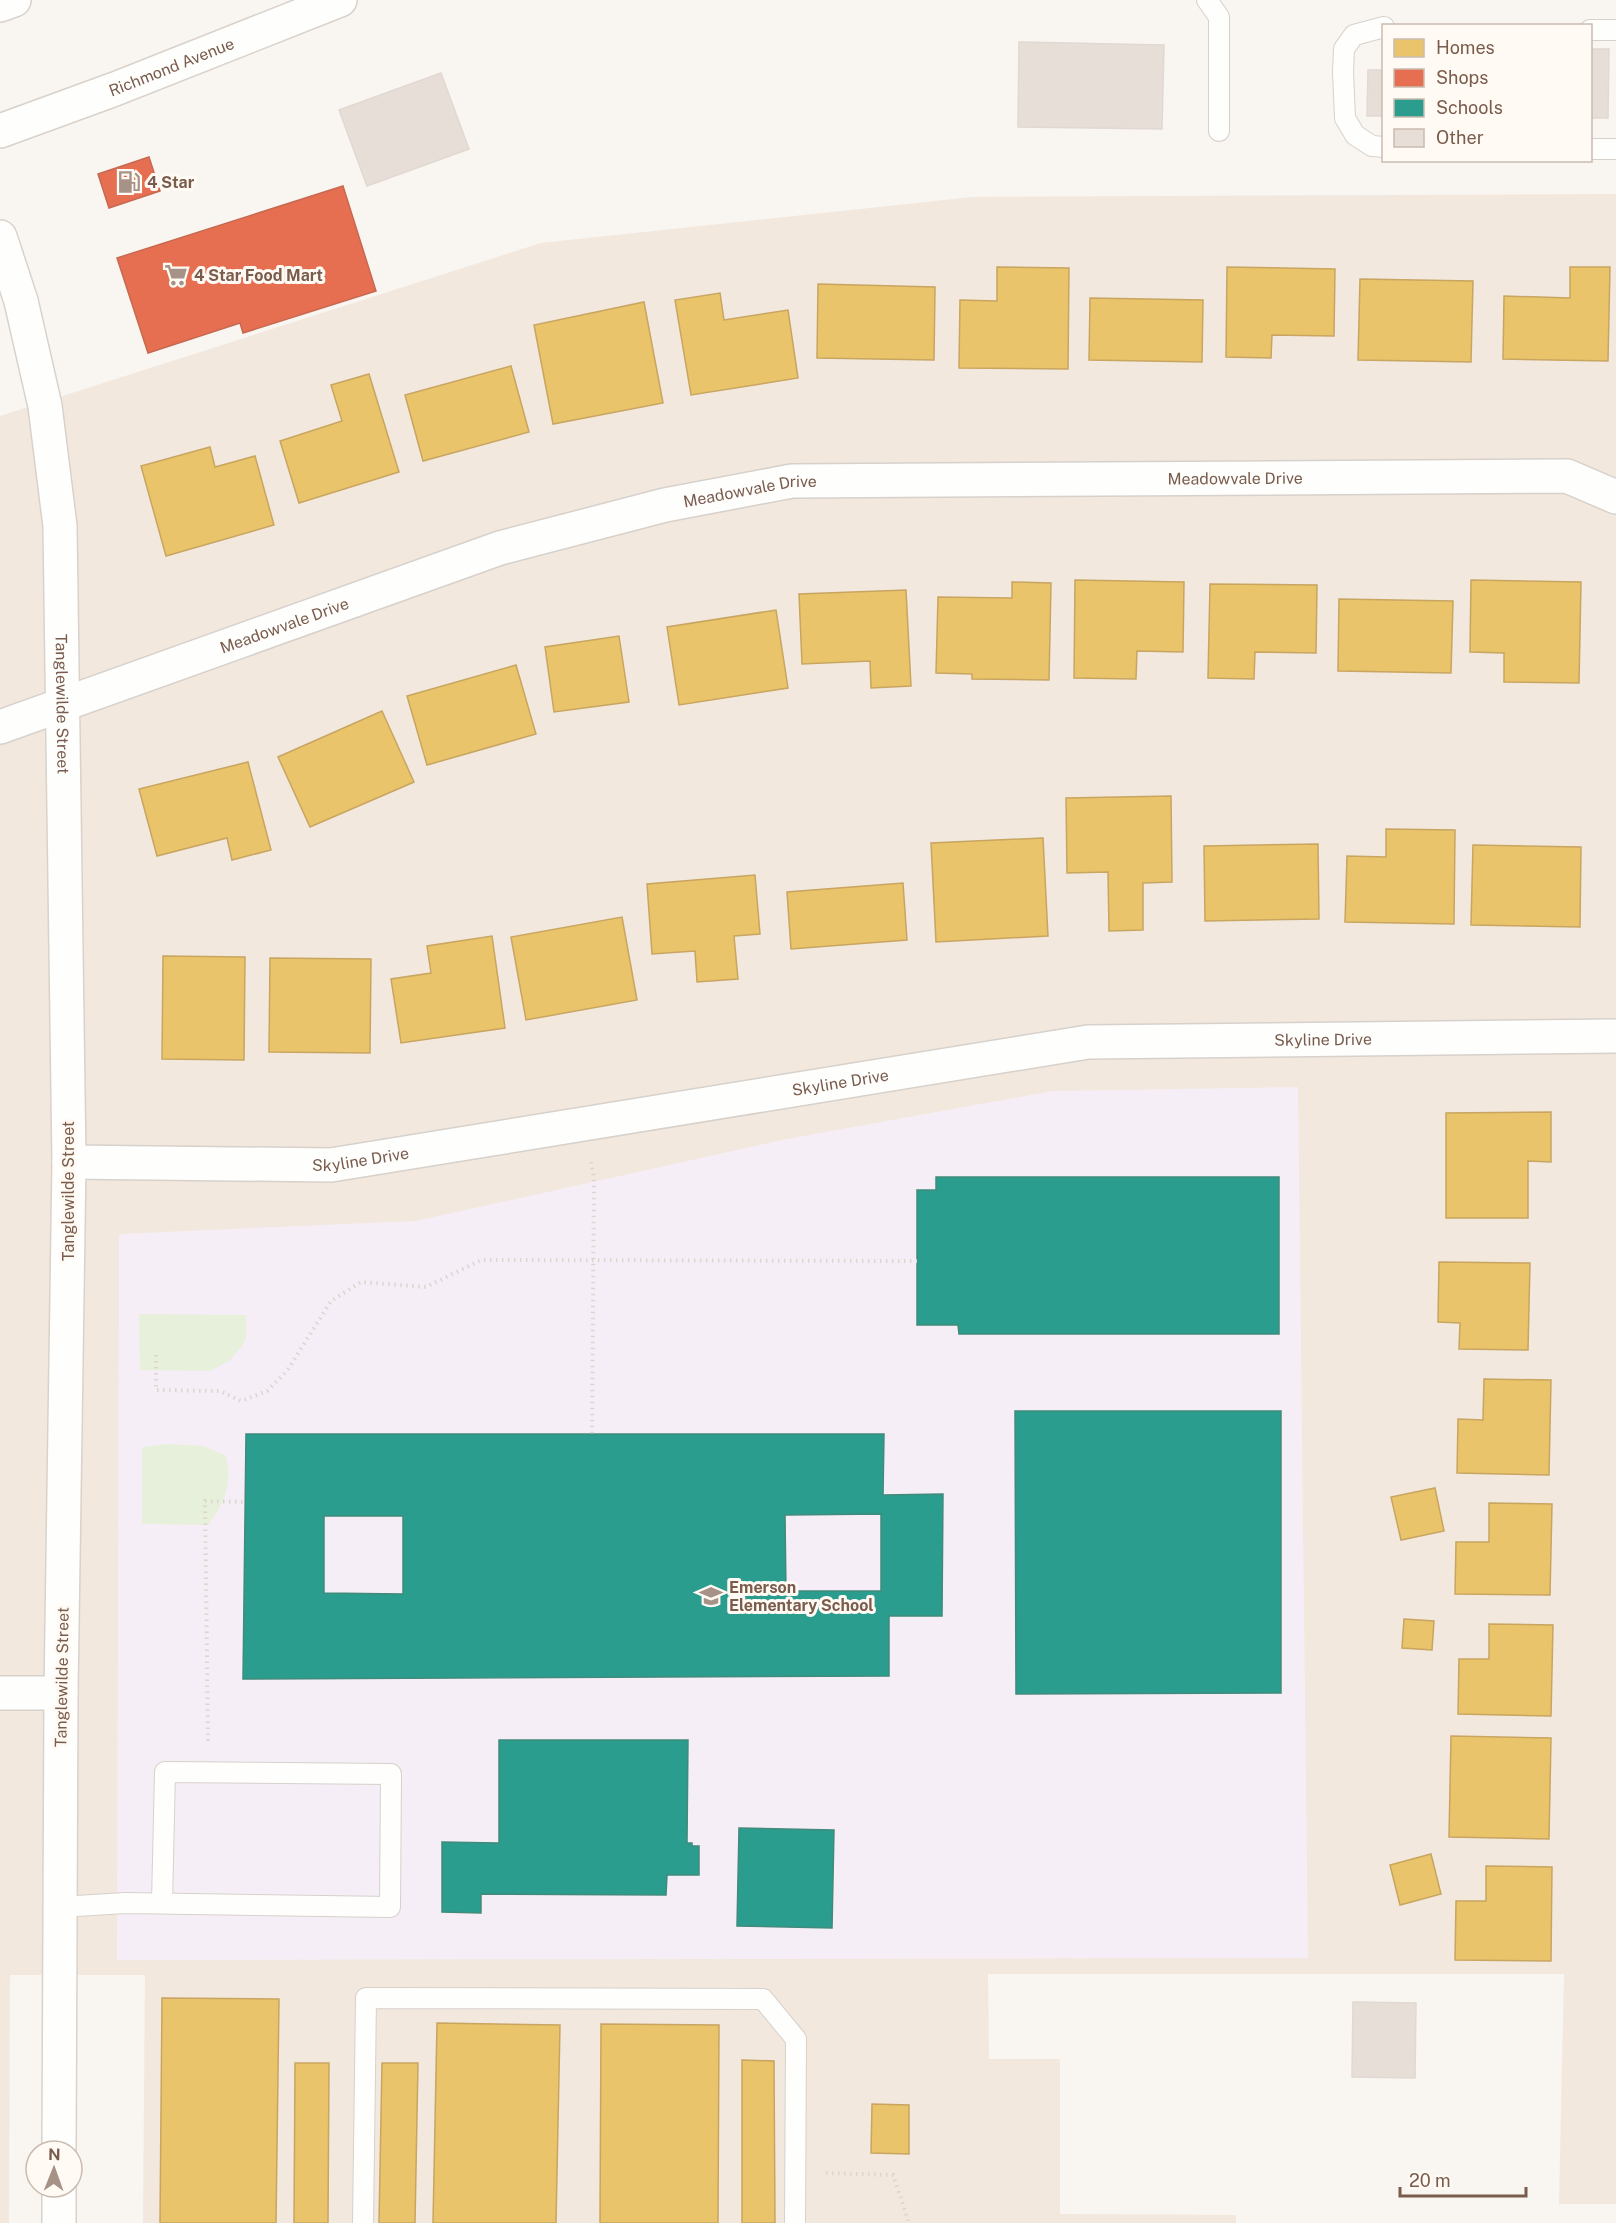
<svg xmlns="http://www.w3.org/2000/svg" width="1616" height="2223" viewBox="0 0 1616 2223" font-family="'Public Sans',sans-serif">
<style>
.residential{fill:#f2e8de}
.education{fill:#f6eef6}
.green{fill:#e7f0db}
.homes{fill:#e9c46a;stroke:#c8a561;stroke-width:1.5}
.shops{fill:#e76f51;stroke:#c66950;stroke-width:1.5}
.schools{fill:#2a9d8f;stroke:#428a7b;stroke-width:1.5;fill-rule:evenodd}
.building{fill:#e6ded7;stroke:#e2d8d2;stroke-width:1.5}
.lines{fill:none;stroke-linecap:round;stroke-linejoin:round}
.lane-casing{stroke:#d7d1cb;stroke-width:22}
.street-casing{stroke:#d7d1cb;stroke-width:36}
.secondary-casing{stroke:#d9d2cb;stroke-width:36}
.path{stroke:#dcd5d0;stroke-width:4;stroke-dasharray:1.5 4.5;stroke-linecap:butt}
.lane{stroke:#fefefd;stroke-width:20}
.street{stroke:#fefefd;stroke-width:33}
.secondary{stroke:#fefefd;stroke-width:33}
.labels{text-anchor:middle;dominant-baseline:central;stroke-width:6;stroke-linejoin:round;paint-order:stroke}
.street-label{font-size:16px;fill:#7a5c4d;stroke:#fffaf3}
.poi-label{font-size:16px;font-weight:bold;fill:#7a5c4d;stroke:#fffaf3;text-anchor:start}
</style>
<rect width="100%" height="100%" fill="#f9f5f0"/>
<!-- residential -->
<path class="residential" d="M1616,194V2204H1559L1564,1974H988L989,2059H1060V2214L1236,2215V2223H143L145,1975H10L9,2223H0V416L541,243L973,197Z"/>
<!-- education -->
<path class="education" d="M1298,1087L1308,1958L117,1960L119,1234L416,1221L787,1139L1053,1091Z"/>
<!-- green -->
<g class="green">
<path d="M139,1314L246,1315V1337L243,1345L229,1361L210,1371L140,1370Z"/>
<path d="M168,1444L203,1446L225,1455C234,1481 224,1504 208,1525L142,1524V1447Z"/>
</g>
<!-- homes -->
<g class="homes">
<path d="M997,267L1069,268L1068,369L959,368L960,300L997,301Z"/>
<path d="M1227,267L1335,269L1334,336L1272,335L1271,358L1226,357Z"/>
<path d="M1570,267H1610L1608,361L1503,359L1504,296L1570,298Z"/>
<path d="M1360,279L1473,281L1471,362L1358,360Z"/>
<path d="M818,284L935,287L934,360L817,358Z"/>
<path d="M720,293L724,320L788,310L798,378L691,395L675,300Z"/>
<path d="M1090,298L1203,300L1202,362L1089,360Z"/>
<path d="M644,302L663,403L553,424L534,325Z"/>
<path d="M511,366L529,432L423,461L405,395Z"/>
<path d="M369,374L399,472L299,503L280,441L342,421L331,385Z"/>
<path d="M210,447L215,467L255,456L274,525L166,556L141,466Z"/>
<path d="M1075,580L1184,582L1183,652L1137,651L1136,679L1074,678Z"/>
<path d="M1471,580L1581,582L1579,683L1504,682V653L1470,652Z"/>
<path d="M1012,582L1051,583L1049,680L972,679V674L936,673L938,597L1012,598Z"/>
<path d="M1210,584L1317,585L1316,653L1255,652L1254,679L1208,678Z"/>
<path d="M906,590L911,686L871,688L870,661L802,664L799,594Z"/>
<path d="M1339,599L1453,601L1451,673L1338,671Z"/>
<path d="M776,610L788,688L679,705L667,627Z"/>
<path d="M619,636L629,702L554,712L545,647Z"/>
<path d="M516,665L536,734L427,765L407,696Z"/>
<path d="M382,711L414,782L310,827L278,757Z"/>
<path d="M248,762L271,850L232,860L227,838L157,856L139,789Z"/>
<path d="M1171,796L1172,882L1143,883V930L1109,931L1108,872L1067,873L1066,798Z"/>
<path d="M1386,829L1455,830L1454,924L1345,922L1347,856L1386,857Z"/>
<path d="M1043,838L1048,936L936,942L931,843Z"/>
<path d="M1318,844L1319,919L1205,921L1204,846Z"/>
<path d="M1473,845L1581,847L1580,927L1471,925Z"/>
<path d="M755,875L760,934L734,936L738,979L697,982L695,951L652,954L647,884Z"/>
<path d="M903,883L907,940L791,949L787,892Z"/>
<path d="M622,917L637,1000L526,1020L511,937Z"/>
<path d="M492,936L505,1028L401,1043L391,979L431,973L427,946Z"/>
<path d="M163,956L245,957L244,1060L162,1059Z"/>
<path d="M270,958L371,959L370,1053L269,1052Z"/>
<path d="M1551,1112V1162L1528,1161V1218H1446V1113Z"/>
<path d="M1439,1262L1530,1263L1528,1350L1459,1349L1460,1323L1438,1322Z"/>
<path d="M1484,1379L1551,1380L1549,1475L1457,1473L1458,1419L1483,1420Z"/>
<path d="M1435,1488L1444,1531L1401,1540L1391,1497Z"/>
<path d="M1489,1503L1552,1504L1550,1595L1455,1594L1456,1542H1489Z"/>
<path d="M1404,1619L1434,1621L1432,1650L1402,1648Z"/>
<path d="M1489,1624L1553,1625L1551,1716L1458,1714L1459,1659H1489Z"/>
<path d="M1451,1736L1551,1738L1549,1839L1449,1837Z"/>
<path d="M1431,1854L1441,1894L1400,1905L1390,1865Z"/>
<path d="M1486,1866L1552,1867L1551,1961L1455,1960L1456,1901H1486Z"/>
<path d="M162,1998L279,1999L276,2223H160Z"/>
<path d="M437,2023L560,2025L556,2223H433Z"/>
<path d="M601,2024L719,2025L718,2223H600Z"/>
<path d="M742,2060L774,2061L775,2223H742Z"/>
<path d="M295,2063H329L328,2223H294Z"/>
<path d="M382,2063H418L415,2223H379Z"/>
<path d="M872,2104L909,2105V2154L871,2153Z"/>
</g>
<!-- shops -->
<g class="shops">
<path d="M149,157L160,191L109,208L98,174Z"/>
<path d="M343,186L376,291L243,333L240,323L148,353L117,258Z"/>
</g>
<!-- schools -->
<g class="schools">
<path d="M936,1177H1279V1334H959L958,1325H917V1190H936Z"/>
<path d="M1015,1411H1281V1693L1016,1694Z"/>
<path d="M246,1434H884L883,1495L943,1494L942,1616H889V1676L243,1679ZM881,1514V1591H786L785,1515ZM324,1516H403V1594L324,1593Z"/>
<path d="M499,1740H688L687,1843H692V1846H699V1875H667L666,1895L481,1894V1913L442,1912V1842L499,1843Z"/>
<path d="M739,1828L834,1830L832,1928L737,1926Z"/>
</g>
<!-- building -->
<g class="building">
<path d="M1019,42L1164,45L1162,129L1018,127Z"/>
<path d="M1590,49H1609L1608,118H1590Z"/>
<path d="M1368,70H1384V116H1367Z"/>
<path d="M441,73L469,149L367,186L339,110Z"/>
<path d="M1353,2002L1416,2003L1415,2078L1352,2077Z"/>
</g>
<g class="lines">
<!-- lane casing -->
<g class="lane-casing">
<g id="lane">
<path d="M1207,0L1219,17V131"/>
<path d="M1384,27L1354,35L1344,49L1343,72L1345,118L1355,135L1372,146L1384,147"/>
<path d="M1590,30H1616"/>
<path d="M1590,149H1616"/>
<path d="M61,1907L125,1903L390,1907L391,1774L165,1772L162,1903"/>
<path d="M363,2223L366,1998L763,1999L796,2039L795,2223"/>
</g>
</g>
<!-- street casing -->
<g class="street-casing">
<g id="street">
<path id="s1" d="M0,727L500,548L665,505L792,481L1567,476L1616,497"/>
<path id="s2" d="M69,1162L331,1165L1088,1042L1616,1036"/>
<path d="M0,1693H61"/>
</g>
</g>
<!-- secondary casing -->
<g class="secondary-casing">
<g id="secondary">
<path d="M0,5L14,0"/>
<path id="s3" d="M0,131L115,89L340,0"/>
<path id="s4" d="M0,237L21,301L45,406L60,526L69,1162L61,1693L59,2151"/>
<path d="M59,2223V2187"/>
</g>
</g>
<!-- path -->
<g class="path">
<path d="M591,1162L594,1177L592,1434"/>
<path d="M156,1355V1390L220,1391L241,1401L267,1391L287,1371L331,1301L361,1282L426,1287L481,1260L917,1261"/>
<path d="M208,1741L205,1501L243,1502"/>
<path d="M826,2173L893,2175L909,2223"/>
</g>
<!-- lane -->
<use href="#lane" class="lane"/>
<!-- street -->
<use href="#street" class="street"/>
<!-- secondary -->
<use href="#secondary" class="secondary"/>
</g>
<!-- icons -->
<defs>
<g id="fuel-bare" transform="scale(1.8)"><path d="M-5.5-6h7V0h2V4h1.3V-2.5L3-4.5l.8-.8L6-3V5H2.5V1h-1V6h-7ZM-4.2-4.7v3.2H.2V-4.7Z" fill="#a69286" stroke="#fffaf3" stroke-width="2.5" paint-order="stroke"/></g>
<g id="supermarket-bare" transform="scale(1.8)"><path d="M-6-5.5h2.5l.6 2H6L4.5 2H-2.5L-4.4-4H-6ZM-1.5 3.2a1.3 1.3 0 1 0 .1 0ZM3 3.2a1.3 1.3 0 1 0 .1 0Z" fill="#a69286" stroke="#fffaf3" stroke-width="2.5" paint-order="stroke"/></g>
<g id="school-bare" transform="scale(1.8)"><path d="M0-5L7-2L0 1L-7-2ZM-4 1L0 2.5L4 1V4Q0 6-4 4Z" fill="#a69286" stroke="#fffaf3" stroke-width="2.5" paint-order="stroke"/></g>
</defs>
<g fill-rule="evenodd">
<use href="#fuel-bare" x="129" y="182"/>
<use href="#supermarket-bare" x="176" y="275"/>
<use href="#school-bare" x="711" y="1596"/>
</g>
<g class="labels">
<!-- street labels -->
<g class="street-label">
<text stroke="none"><textPath href="#s3" startOffset="183">Richmond Avenue</textPath></text>
<text stroke="none"><textPath href="#s1" startOffset="1274">Meadowvale Drive</textPath></text>
<text stroke="none"><textPath href="#s1" startOffset="788">Meadowvale Drive</textPath></text>
<text stroke="none"><textPath href="#s1" startOffset="302">Meadowvale Drive</textPath></text>
<text stroke="none"><textPath href="#s4" startOffset="474">Tanglewilde Street</textPath></text>
<text stroke="none"><textPath href="#s2" startOffset="1264">Skyline Drive</textPath></text>
<text stroke="none"><textPath href="#s2" startOffset="778">Skyline Drive</textPath></text>
<text stroke="none"><textPath href="#s2" startOffset="292">Skyline Drive</textPath></text>
<text transform="translate(68 1191) rotate(-90)">Tanglewilde Street</text>
<text transform="translate(62 1677) rotate(-89)">Tanglewilde Street</text>
</g>
<!-- poi labels -->
<g class="poi-label">
<text x="147" y="182">4 Star</text>
<text x="194" y="275">4 Star Food Mart</text>
<text x="729" y="1587">Emerson<tspan x="729" dy="18">Elementary School</tspan></text>
</g>
</g>
<!-- legend -->
<rect x="1382" y="24" width="210" height="138" fill="#fffaf3" stroke="#cabbb1" stroke-width="1.5"/>
<rect x="1394" y="39" width="30" height="18" fill="#e9c46a" stroke="#cabbb1" stroke-width="1.5"/>
<text x="1436" y="54" font-size="18" fill="#7a5c4d">Homes</text>
<rect x="1394" y="69" width="30" height="18" fill="#e76f51" stroke="#cabbb1" stroke-width="1.5"/>
<text x="1436" y="84" font-size="18" fill="#7a5c4d">Shops</text>
<rect x="1394" y="99" width="30" height="18" fill="#2a9d8f" stroke="#cabbb1" stroke-width="1.5"/>
<text x="1436" y="114" font-size="18" fill="#7a5c4d">Schools</text>
<rect x="1394" y="129" width="30" height="18" fill="#e6ded7" stroke="#cabbb1" stroke-width="1.5"/>
<text x="1436" y="144" font-size="18" fill="#7a5c4d">Other</text>
<!-- north arrow -->
<g transform="translate(54 2169) rotate(1)"><circle r="28" fill="#fffaf3" stroke="#cabbb1" stroke-width="1.5"/>
<path d="M0-4.5L10 22L0 15L-10 22Z" fill="#a69286"/>
<text y="-9" font-size="16" font-weight="bold" text-anchor="middle" fill="#7a5c4d">N</text>
</g>
<!-- scale -->
<path d="M1400 2187v9h126v-9" fill="none" stroke="#7a5c4d" stroke-width="3"/>
<text x="1409" y="2187" font-size="18" fill="#7a5c4d" stroke="#fffaf3" stroke-width="4.5" paint-order="stroke">20 m</text>
</svg>
